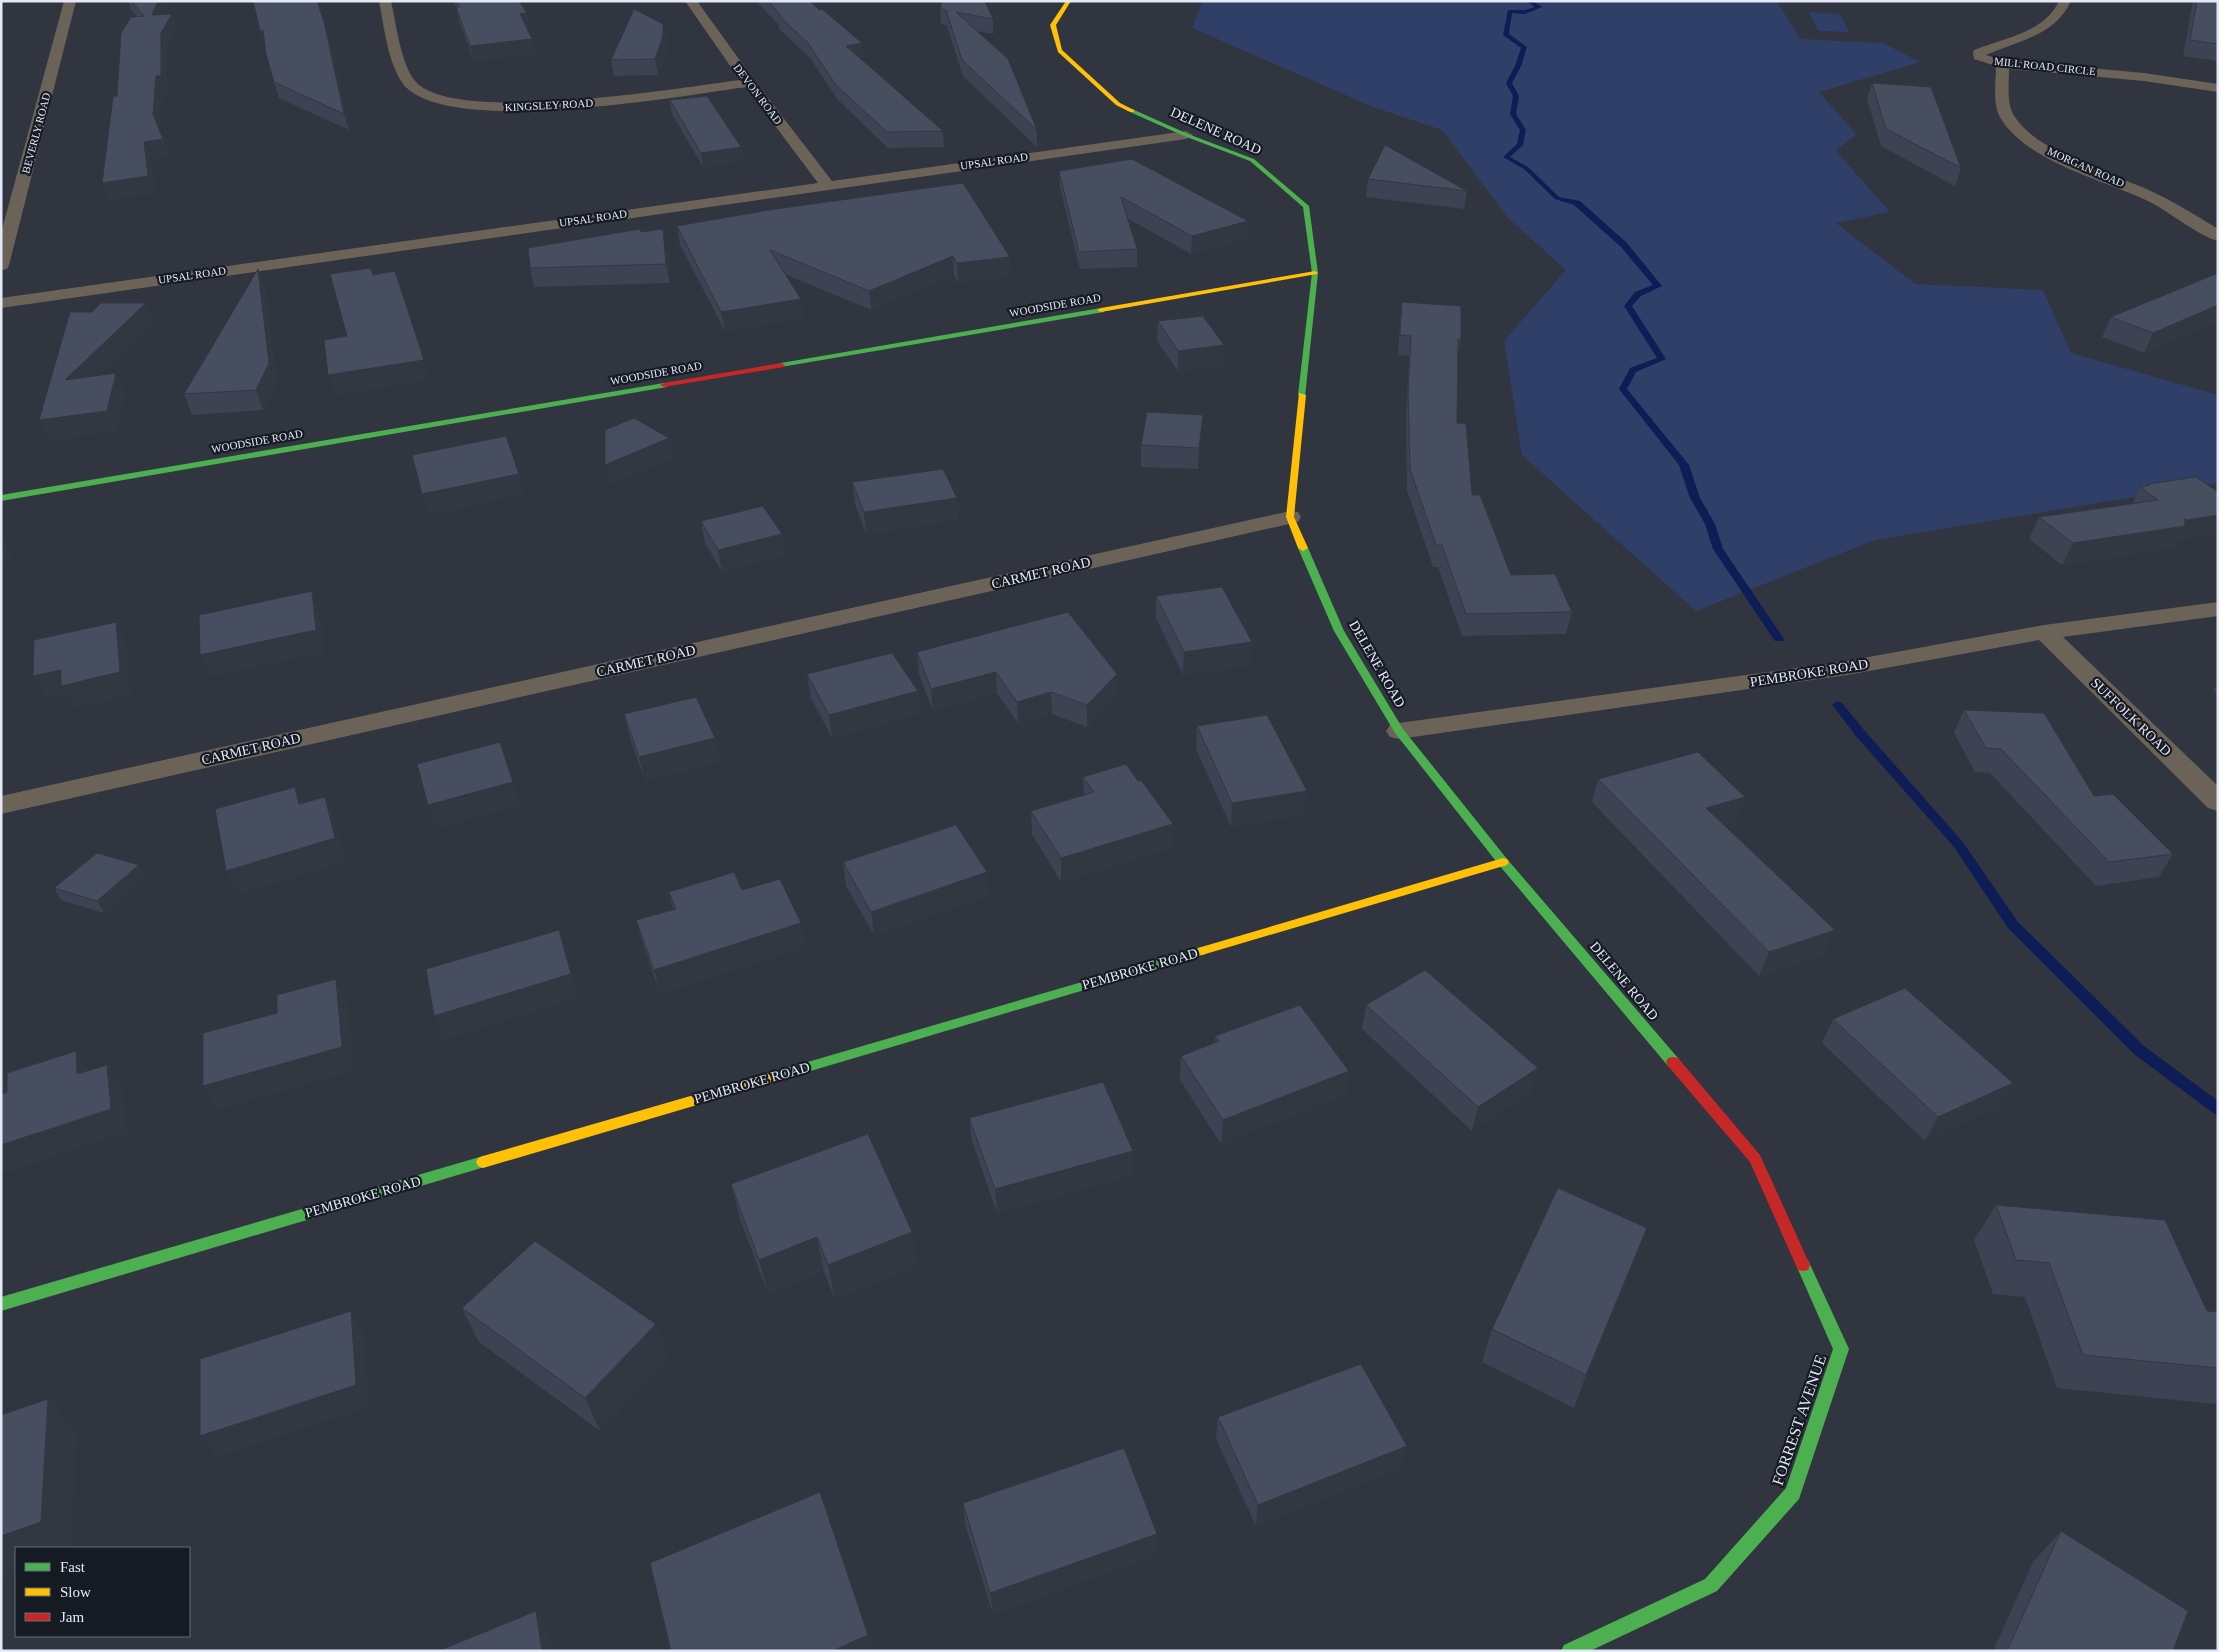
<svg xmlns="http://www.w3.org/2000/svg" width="2219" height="1652" viewBox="0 0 2219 1652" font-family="Georgia,serif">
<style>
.green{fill:#2f3f68}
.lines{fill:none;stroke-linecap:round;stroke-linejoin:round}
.stream{fill:#0e1d55;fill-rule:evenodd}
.street{fill:#6c6358;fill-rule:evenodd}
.fast{fill:#4caf50;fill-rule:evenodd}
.slow{fill:#ffc107;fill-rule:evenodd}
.jam{fill:#c62828;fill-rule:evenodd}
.wall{fill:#3d4352}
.shaded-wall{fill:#323742}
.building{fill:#474e5f;stroke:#323742}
.labels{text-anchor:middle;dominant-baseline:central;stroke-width:4.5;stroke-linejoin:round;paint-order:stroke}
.far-street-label{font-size:11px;fill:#e3e9f7;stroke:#161a23}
.street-label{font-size:14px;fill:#e3e9f7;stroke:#161a23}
.near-street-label{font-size:16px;fill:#e3e9f7;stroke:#161a23}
</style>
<rect width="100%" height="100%" fill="#303540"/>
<!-- green -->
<g class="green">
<path d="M1203,1H1777L1800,39L1883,43L1920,62L1819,92L1856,134L1836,151L1890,212L1836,223L1915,284L2043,290L2071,353L2218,395V483L1875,540L1696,611L1522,455L1504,341L1566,270L1508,218L1442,130L1373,107L1192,28Z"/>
<path d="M1809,12L1840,14L1849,32L1818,31Z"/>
</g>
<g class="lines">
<!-- stream -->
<g class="stream">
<path d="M1526,1H1533L1542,7L1525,14L1512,13L1509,34L1527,47L1521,66L1512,83L1519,96L1516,114L1526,130L1523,145L1510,157L1528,167L1559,197L1580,201L1627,243L1662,286L1641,296L1632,306L1666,359L1636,372L1627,389L1689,465L1700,498L1715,524L1723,549L1784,639L1783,641H1775L1713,549L1705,524L1690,498L1679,465L1619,389L1630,368L1657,358L1624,306L1635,292L1653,285L1621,247L1574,205L1555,199L1524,169L1503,157L1517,144L1520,130L1510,114L1513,96L1506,83L1515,66L1521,48L1503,35L1508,10H1525L1535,7Z"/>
<path d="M1838,701L1842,703L1864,730L1962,841L2018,922L2144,1046L2218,1101V1115L2213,1113L2134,1054L2008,928L1954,847L1856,736L1834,707L1832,705Z"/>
</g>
<!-- street -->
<g class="street">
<path d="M64,1H76L9,265L7,269L1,270V233Z"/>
<path d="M379,1H391C396,22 401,69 418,84C463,124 678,88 740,80L685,1H697L754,80L832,181L1186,131L1193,135L1186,139L1,308V298L818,183L746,87C675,97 463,134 409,90C389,74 384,26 379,1Z"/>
<path d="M2059,1H2071C2055,36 2018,41 1986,55L2002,60L2144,73L2218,84V92L2144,81L2009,69C2009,83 2006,105 2015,117C2038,153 2113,174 2151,191C2174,202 2196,215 2218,229V241C2201,237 2170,213 2152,203C2106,180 2030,164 2001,119C1992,105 1996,82 1996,66L1974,59L1973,53L1974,50C2004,38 2044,33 2059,1Z"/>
<path d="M1290,511L1298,512L1301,517L1298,522L1,814V796Z"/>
<path d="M2218,602V616L2063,637L2218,786V811L2208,808L2039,640L1847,675L1399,739L1390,737L1386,731L1390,725L1399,723L1847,661L2044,625Z"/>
</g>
<!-- fast -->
<g class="fast">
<path d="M1132,109L1188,134L1254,159L1309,206L1318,273L1305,397L1298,395L1312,273L1303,207L1250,161L1184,136L1130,112Z"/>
<path d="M1101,308H1104V312L781,367L777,365L781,363Z"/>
<path d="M664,383H667V387L1,501V495Z"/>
<path d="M1303,545L1308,548L1344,631L1403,729L1507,859L1678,1058L1680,1062L1678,1066L1673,1067L1668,1066L1499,865L1395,733L1334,631L1298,548Z"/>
<path d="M1202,947L1206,948L1208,951L1206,954L770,1083L765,1082L763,1078L765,1074L770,1073Z"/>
<path d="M483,1156L488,1158L490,1162L488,1166L1,1311V1297Z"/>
<path d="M1803,1259L1808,1260L1849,1349L1799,1499L1717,1591L1590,1651H1561L1564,1645L1705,1579L1786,1488L1833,1349L1796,1265L1798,1260Z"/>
</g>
<!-- slow -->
<g class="slow">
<path d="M1066,1H1071L1056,25L1062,50L1120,103L1134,110V112H1130L1116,105L1058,52L1050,25Z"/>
<path d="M1315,271L1318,273L1317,274L1101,312L1097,310L1101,308Z"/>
<path d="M1299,393L1306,395L1294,517L1308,548L1303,551L1298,548L1286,517Z"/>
<path d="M1503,858L1507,859L1509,862L1507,865L1202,955L1198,954L1196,951L1198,948Z"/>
<path d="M770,1073L775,1074L777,1078L775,1082L483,1168L478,1166L476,1162L478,1158L483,1156Z"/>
</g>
<!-- jam -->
<g class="jam">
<path d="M781,363L785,365L784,367L664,387L660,385L664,383Z"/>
<path d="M1673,1057L1678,1058L1760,1155L1810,1265L1808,1270L1803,1271L1798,1270L1750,1162L1668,1066L1666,1062L1668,1058Z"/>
</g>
</g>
<!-- wall -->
<g class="wall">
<path d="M128,1H168L163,15L177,29L166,48L167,50V92H162L159,129L170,156L150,159L155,193L109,200L117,96L137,16L132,11Z"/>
<path d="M453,1H519L530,28H527L532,39L536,54L474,61L459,22L456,7Z"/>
<path d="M756,1H810L819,10L862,43L863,57L860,58L943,131L944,147L888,148L838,100L810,58L779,29V25Z"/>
<path d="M2193,1H2218V61L2183,56Z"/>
<path d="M940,9L990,12L993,19V34L977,31L1037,130V147L963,76L947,26L941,24Z"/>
<path d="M324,22L329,37L349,130L279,98L274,82L265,46Z"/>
<path d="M663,24L666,40V52L658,75L614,76L611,60Z"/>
<path d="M1872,83L1961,168L1955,186L1881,146L1867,99Z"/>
<path d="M670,100L741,147L744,161L703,167L672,114Z"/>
<path d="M1059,171L1248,221L1247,238L1191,254L1127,218L1137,249V267L1080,269L1060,188Z"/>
<path d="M1368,179L1467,191L1464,209L1366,197Z"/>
<path d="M963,183L1011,276L958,283L954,275L871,310L785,274L801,299L803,318L725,331L680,245L677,226Z"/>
<path d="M641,232L667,247L670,283L534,287L530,268Z"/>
<path d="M2218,273V321L2144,353L2102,337L2111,317Z"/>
<path d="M265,288L277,384L263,410L192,415L184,394Z"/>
<path d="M1402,302L1461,339L1457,359V423L1472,495L1511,575L1572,612L1566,634L1462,636L1438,567H1433L1407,490L1406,412L1409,356L1398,355L1400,322Z"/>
<path d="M1158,321L1223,365L1178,371L1157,341Z"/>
<path d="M1202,436L1198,469L1141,467V445Z"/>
<path d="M852,482L957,498L958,520L866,534L855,504Z"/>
<path d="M2148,484L2218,492L2178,541L2174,548L2062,565L2029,539L2039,517L2132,504L2140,487L2147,486Z"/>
<path d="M701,521L782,534L785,556L722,572L705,543Z"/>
<path d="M1156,596L1252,642L1250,665L1183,675L1156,618Z"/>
<path d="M917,652L1117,674V696L1087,727L1052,714L1018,723L997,693L933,711L919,674Z"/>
<path d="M807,674L918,691L920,714L832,738L811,698Z"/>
<path d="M2218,682V695L2213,691Z"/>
<path d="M1964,710L2094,796L2173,854L2159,877L2096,886L1990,773L1975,772L1954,733Z"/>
<path d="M624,714L715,738L720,762L645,781L630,738Z"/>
<path d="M1197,726L1307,791L1304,815L1231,827L1196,749Z"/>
<path d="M1083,777L1138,781L1173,824L1172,848L1061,882L1032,834L1031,811L1084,795Z"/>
<path d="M1598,779L1736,821L1724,824L1824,954L1759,976L1592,802Z"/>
<path d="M843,862L989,896L874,935L846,886Z"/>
<path d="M139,865L146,877L104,913L61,900L54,888Z"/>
<path d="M669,892L801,923L805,947L660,994L643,944L636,920L673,909Z"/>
<path d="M1366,1005L1531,1092L1472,1131L1362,1029Z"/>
<path d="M1833,1019L1998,1107L1925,1141L1822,1043Z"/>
<path d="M1215,1036L1346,1094L1221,1144L1180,1080L1181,1056L1215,1043Z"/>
<path d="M969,1118L1133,1151V1175L997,1213L972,1141Z"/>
<path d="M731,1184L912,1232L917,1266L835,1299L824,1272L768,1294L740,1219Z"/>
<path d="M1996,1205L2207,1311L2218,1312V1401L2215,1404L2057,1388L2025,1297L1993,1294L1974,1240Z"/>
<path d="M1634,1262L1574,1408L1482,1362L1492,1329Z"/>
<path d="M462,1308L656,1324L668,1358L600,1431L479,1342Z"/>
<path d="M1218,1417L1401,1468L1256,1526L1216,1439Z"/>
<path d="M963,1503L1156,1555L993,1614L965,1524Z"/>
<path d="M2061,1531L2173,1651H1993L2033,1562Z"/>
</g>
<!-- shaded-wall -->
<g class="shaded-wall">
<path d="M158,1H168L158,30L152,15Z"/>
<path d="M985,1H999L986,15Z"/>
<path d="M527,13L530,28L523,29L520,14Z"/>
<path d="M172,14L177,29L166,48L167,50V92H162L159,130L153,114L160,35Z"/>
<path d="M324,22L329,37L349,130L344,114Z"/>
<path d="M663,24L666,40V52L658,75L655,59Z"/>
<path d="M263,30L265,46L260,31Z"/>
<path d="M532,39L536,54L474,61L470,46Z"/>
<path d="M862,43L863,57L848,61L846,46Z"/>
<path d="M163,139L170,156L150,159L155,193L109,200L102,183L144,142Z"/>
<path d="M741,147L744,161L703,167L701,153Z"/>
<path d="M1248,221L1247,238L1191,254L1192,236Z"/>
<path d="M663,229L667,247L670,283L666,264Z"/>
<path d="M953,256L954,275L871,310L869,291Z"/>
<path d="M1010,257L1011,276L958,283L957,263Z"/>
<path d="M258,269L265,288L277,384L263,410L256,390Z"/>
<path d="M801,299L803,318L725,331L721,312Z"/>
<path d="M146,303L154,322L75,401L65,380Z"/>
<path d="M2218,305V321L2144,353L2153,333Z"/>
<path d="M1224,345L1223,365L1178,371V351Z"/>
<path d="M424,360L431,380L335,396L328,375Z"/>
<path d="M116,373L125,394L117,432L49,441L39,420Z"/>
<path d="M1203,415L1202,436L1198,469L1199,448Z"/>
<path d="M669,438L673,459L610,486L605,465Z"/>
<path d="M519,474L525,495L429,515L422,494Z"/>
<path d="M957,498L958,520L866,534L864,512Z"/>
<path d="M2218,515V535L2178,541L2174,548L2062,565L2073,543L2183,527L2187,520Z"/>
<path d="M782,534L785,556L722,572L718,550Z"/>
<path d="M1,535L13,557L1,568Z"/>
<path d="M312,591L321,614L325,653L210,677L200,655Z"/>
<path d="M116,622L127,644L131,695L74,709L66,694L46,699L33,676Z"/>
<path d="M1252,642L1250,665L1183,675L1184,652Z"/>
<path d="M996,672L997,693L933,711L931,689Z"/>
<path d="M1117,674V696L1087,727V705Z"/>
<path d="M918,691L920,714L832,738L829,715Z"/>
<path d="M1051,692L1052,714L1018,723L1017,702Z"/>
<path d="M715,738L720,762L645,781L639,757Z"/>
<path d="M500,742L520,805L437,829L428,805Z"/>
<path d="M295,787L306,810L299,804Z"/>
<path d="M1307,791L1304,815L1231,827L1232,803Z"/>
<path d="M325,797L335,820L346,862L238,895L226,871Z"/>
<path d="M1745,797L1736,821L1699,831L1706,808Z"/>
<path d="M1173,824L1172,848L1061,882V858Z"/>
<path d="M139,865L146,877L104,913L97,901Z"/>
<path d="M987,872L989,896L874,935L871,912Z"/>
<path d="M801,923L805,947L660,994L654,970Z"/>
<path d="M559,930L566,954L579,998L444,1040L434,1016Z"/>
<path d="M1835,930L1824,954L1759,976L1769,952Z"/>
<path d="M336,979L348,1003L354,1071L217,1110L203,1086Z"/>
<path d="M76,1051L92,1074H77Z"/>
<path d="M107,1065L123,1089L127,1132L1,1175V1145Z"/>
<path d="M1538,1068L1531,1092L1472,1131L1478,1107Z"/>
<path d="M1349,1071L1346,1094L1221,1144L1223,1120Z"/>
<path d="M2013,1083L1998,1107L1925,1141L1938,1117Z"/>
<path d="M1133,1151V1175L997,1213L995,1189Z"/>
<path d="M1647,1228L1634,1262L1574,1408L1586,1375Z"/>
<path d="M912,1232L917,1266L835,1299L828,1265Z"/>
<path d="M817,1237L824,1272L768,1294L759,1260Z"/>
<path d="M351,1311L364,1334L369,1407L217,1458L200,1436Z"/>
<path d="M656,1324L668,1358L600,1431L585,1398Z"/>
<path d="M48,1399L77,1432L72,1548H16V1574L1,1579V1536Z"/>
<path d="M1407,1446L1401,1468L1256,1526L1258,1505Z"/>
<path d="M1157,1534L1156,1555L993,1614L990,1593Z"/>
<path d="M536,1611L553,1641L554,1651H542Z"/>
<path d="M868,1635L872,1651H832Z"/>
</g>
<!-- building -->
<g class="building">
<path d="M131,1H158L152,15L172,14L160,35H161V76H156L153,114L163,139L144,142L148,176L102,183L113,97L117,96L121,33L131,17L144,16Z"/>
<path d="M253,1H317L324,22L344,114L274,82L266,54L263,30L260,31Z"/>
<path d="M457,1H519L527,13L520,14L532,39L470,46L456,7H459Z"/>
<path d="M768,1H810L819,10L822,9L862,43L846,46L943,131L887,132L836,85L808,43L778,15H781Z"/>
<path d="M942,1H985L993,19L956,12L1008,59L1037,130L962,60L946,10L940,9Z"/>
<path d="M2197,1H2218V44L2190,40Z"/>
<path d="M634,9L663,24V36L655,59L611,60Z"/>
<path d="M1872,83L1931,87L1961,168L1886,129Z"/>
<path d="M707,96L741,147L701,153L670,100Z"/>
<path d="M1385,145L1467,191L1368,179Z"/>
<path d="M1132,159L1248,221L1192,236L1121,197L1137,249L1079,252L1059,171Z"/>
<path d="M963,183L1010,257L957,263L953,256L869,291L770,250L801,299L721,312L677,226L769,210Z"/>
<path d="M640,229L641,232L663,229L666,264L530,268L528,248Z"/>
<path d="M371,268L373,275L395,271L424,360L328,375L324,340L347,336L330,274Z"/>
<path d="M258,269L269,363L256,390L184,394Z"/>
<path d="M2218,273V305L2153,333L2111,317Z"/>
<path d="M1402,302L1461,306V339H1458L1457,423L1466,424L1472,495H1480L1511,575L1555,574L1572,612L1466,614L1442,545H1436L1410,469L1408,392L1411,336L1400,335Z"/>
<path d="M101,303H146L65,380L116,373L107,411L39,420L70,312H92Z"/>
<path d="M1203,316L1224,345L1178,351L1158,321Z"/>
<path d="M1147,412L1203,415L1199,448L1141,445Z"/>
<path d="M634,418L669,438L605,465V430Z"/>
<path d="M506,436L519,474L422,494L412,455Z"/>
<path d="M943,469L957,498L864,512L852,482Z"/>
<path d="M2196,477L2218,492V515L2187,520L2184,518L2185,526L2073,543L2039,517L2158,500L2140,487L2150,485L2148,484Z"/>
<path d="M763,506L782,534L718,550L701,521Z"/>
<path d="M1222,587L1252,642L1184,652L1156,596Z"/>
<path d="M312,591L316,630L200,655L199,615Z"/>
<path d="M1068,612L1117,674L1087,705L1051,692L1017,702L996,672L931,689L917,652Z"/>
<path d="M116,622L120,672L61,686V670L33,676L34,640Z"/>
<path d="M892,653L918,691L829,715L807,674Z"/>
<path d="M696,697L715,738L639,757L624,714Z"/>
<path d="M1964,710L2044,713L2094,796L2113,794L2173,854L2109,862L2001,749L1986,748Z"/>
<path d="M1267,715L1307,791L1232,803L1197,726Z"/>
<path d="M500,742L513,782L428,805L417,764Z"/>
<path d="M1698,752L1745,797L1706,808L1835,930L1769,952L1598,779Z"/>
<path d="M1126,764L1138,781L1141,780L1173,824L1061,858L1031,811L1094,792L1083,777Z"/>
<path d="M295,787L299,804L325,797L335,838L226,871L215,809Z"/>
<path d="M956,825L987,872L871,912L843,862Z"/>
<path d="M97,853L139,865L97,901L54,888Z"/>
<path d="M734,872L742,890L780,879L801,923L654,970L636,920L676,909L669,892Z"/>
<path d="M559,930L571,974L434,1016L426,969Z"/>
<path d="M1425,970L1538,1068L1478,1107L1366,1005Z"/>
<path d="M336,979L342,1047L203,1086V1033L277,1013V995Z"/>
<path d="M1905,988L2013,1083L1938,1117L1833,1019Z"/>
<path d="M1300,1005L1349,1071L1223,1120L1181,1056L1219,1041L1215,1036Z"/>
<path d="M76,1051L77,1074L107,1065L111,1109L1,1145V1094L7,1092V1073Z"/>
<path d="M1103,1082L1133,1151L995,1189L969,1118Z"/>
<path d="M868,1134L912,1232L828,1265L817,1237L759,1260L731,1184Z"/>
<path d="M1558,1188L1647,1228L1586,1375L1492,1329Z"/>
<path d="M1996,1205L2165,1220L2207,1311L2218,1312V1368L2083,1355L2049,1263L2016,1260Z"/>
<path d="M535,1241L656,1324L585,1398L462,1308Z"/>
<path d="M351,1311L356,1385L200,1436V1359Z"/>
<path d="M1361,1364L1407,1446L1258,1505L1218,1417Z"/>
<path d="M48,1399L41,1522L1,1536V1415Z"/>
<path d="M1124,1448L1157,1534L990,1593L963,1503Z"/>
<path d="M820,1492L868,1635L832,1651H671L650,1563Z"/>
<path d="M2061,1531L2188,1611L2173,1651H2007Z"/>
<path d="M536,1611L542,1651H438Z"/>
</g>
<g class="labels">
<!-- far-street labels -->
<g class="far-street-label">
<text transform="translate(2045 66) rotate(6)">MILL ROAD CIRCLE</text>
<text transform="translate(758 94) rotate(53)">DEVON ROAD</text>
<text transform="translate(549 105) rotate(-3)">KINGSLEY ROAD</text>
<text transform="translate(36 133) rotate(-75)">BEVERLY ROAD</text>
<text transform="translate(994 161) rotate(-8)">UPSAL ROAD</text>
<text transform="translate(2086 167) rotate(24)">MORGAN ROAD</text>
<text transform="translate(593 218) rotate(-8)">UPSAL ROAD</text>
<text transform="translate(192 275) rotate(-8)">UPSAL ROAD</text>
<text transform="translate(1055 305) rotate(-10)">WOODSIDE ROAD</text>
<text transform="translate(656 373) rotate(-10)">WOODSIDE ROAD</text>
<text transform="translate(257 441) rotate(-10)">WOODSIDE ROAD</text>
</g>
<!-- street labels -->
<g class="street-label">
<text transform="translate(1216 131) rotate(24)">DELENE ROAD</text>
<text transform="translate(1041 573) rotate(-13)">CARMET ROAD</text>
<text transform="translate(646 661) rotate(-13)">CARMET ROAD</text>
<text transform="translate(1377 664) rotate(60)">DELENE ROAD</text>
<text transform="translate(1809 673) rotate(-9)">PEMBROKE ROAD</text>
<text transform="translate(2131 717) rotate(44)">SUFFOLK ROAD</text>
<text transform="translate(251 749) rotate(-13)">CARMET ROAD</text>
<text transform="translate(1140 969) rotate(-16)">PEMBROKE ROAD</text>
<text transform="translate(1624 981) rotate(50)">DELENE ROAD</text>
<text transform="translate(752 1083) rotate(-16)">PEMBROKE ROAD</text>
<text transform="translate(363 1197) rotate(-16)">PEMBROKE ROAD</text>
</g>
<!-- near-street labels -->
<g class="near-street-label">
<text transform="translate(1799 1420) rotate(-71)">FORREST AVENUE</text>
</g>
</g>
<!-- border -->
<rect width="2219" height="1652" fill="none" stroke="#e3e9f7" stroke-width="5"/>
<!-- legend -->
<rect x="15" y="1547" width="175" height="90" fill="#161a23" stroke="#686d78"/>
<rect x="25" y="1563" width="25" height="8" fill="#4caf50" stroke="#686d78"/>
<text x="60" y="1572" font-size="15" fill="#e3e9f7">Fast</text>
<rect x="25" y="1588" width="25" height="8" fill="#ffc107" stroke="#686d78"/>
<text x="60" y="1597" font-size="15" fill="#e3e9f7">Slow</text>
<rect x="25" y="1613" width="25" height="8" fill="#c62828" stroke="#686d78"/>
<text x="60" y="1622" font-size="15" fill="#e3e9f7">Jam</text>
</svg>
